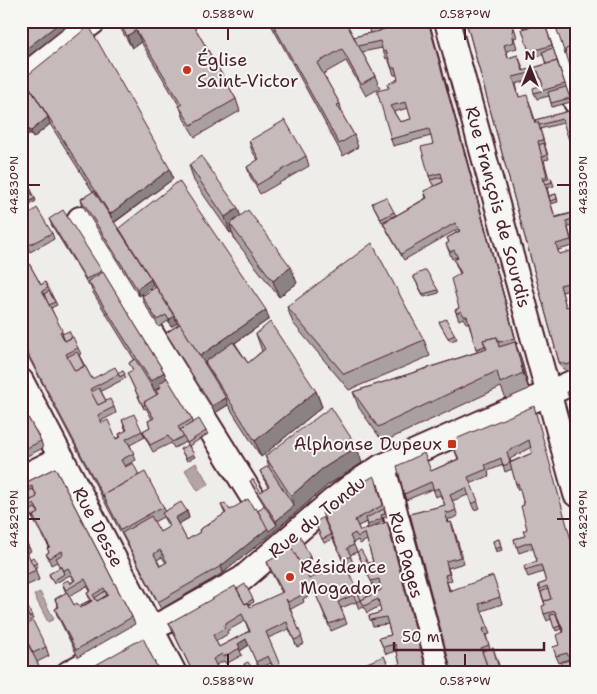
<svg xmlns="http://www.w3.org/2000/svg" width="597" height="694" viewBox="0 0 597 694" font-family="'Shantell Sans',sans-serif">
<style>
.water{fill:#b4a4a5;stroke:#8a6f74}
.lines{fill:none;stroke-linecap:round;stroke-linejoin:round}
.minor-casing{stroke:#4a1f2b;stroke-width:28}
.minor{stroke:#f6f6f2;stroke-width:24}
.wall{fill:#aaa0a1;stroke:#4a1f2b;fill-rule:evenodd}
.shaded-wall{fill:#8b8283;stroke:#4a1f2b}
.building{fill:#c6babb;stroke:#4a1f2b;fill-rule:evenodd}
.ticks{fill:none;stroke:#4a1f2b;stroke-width:2}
.poi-dot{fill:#c8321e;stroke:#f6f6f2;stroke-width:2}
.labels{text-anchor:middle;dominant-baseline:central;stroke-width:4;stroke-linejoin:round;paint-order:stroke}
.poi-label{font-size:18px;fill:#4a1f2b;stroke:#f6f6f2;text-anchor:start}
.street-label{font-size:18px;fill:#4a1f2b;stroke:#f6f6f2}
.neatline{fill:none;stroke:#4a1f2b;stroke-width:2}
.ticks-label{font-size:12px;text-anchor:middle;fill:#4a1f2b}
</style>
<rect width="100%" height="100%" fill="#efedea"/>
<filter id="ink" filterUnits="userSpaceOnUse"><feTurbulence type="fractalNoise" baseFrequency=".02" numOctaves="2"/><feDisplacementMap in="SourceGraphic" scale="10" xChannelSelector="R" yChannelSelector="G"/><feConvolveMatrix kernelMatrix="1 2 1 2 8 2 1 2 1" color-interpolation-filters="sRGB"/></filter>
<g filter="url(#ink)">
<!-- water -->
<g class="water">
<path d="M196,463L209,484L198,491L185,470Z"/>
<path d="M40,592L54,619L48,622L34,595Z"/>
</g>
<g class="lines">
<!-- minor casing -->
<g class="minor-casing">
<g id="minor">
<path d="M447,21L576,494"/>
<path d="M550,22L576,102"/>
<path d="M21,79L94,21"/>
<path d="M80,219L262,512"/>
<path d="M21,381L174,673"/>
<path d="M381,467L385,475L438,673"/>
<path d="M21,478L62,458"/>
<path d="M69,673L139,634L169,620L242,579L330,503L353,485L381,467L576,381"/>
</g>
</g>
<!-- minor -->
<use href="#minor" class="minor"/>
</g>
<!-- wall -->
<g class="wall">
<path d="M118,21H191L236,99L240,111L195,137L184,119L180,107L141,42L132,48L122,31Z"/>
<path d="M269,21H345L354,37L385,29L383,21H429L517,344L516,345L521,358L529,389L506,399L501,387L383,442L359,408L353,392L477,352L469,323H466L463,318L459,320L455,310L459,308L460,274L454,260L457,258L456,257L452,259L446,244L449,242L447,238L459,231L458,229L404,260L386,229L383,223L426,198L424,191L434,187L429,176L433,144L431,136L393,146L391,139L389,88L398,79L397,75H394L388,58L386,59L382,48L362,52L375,76L380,88L366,96L346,61L323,74L340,104L343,116L354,135L358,147L343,156ZM408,108L411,119L400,122L394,112Z"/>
<path d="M466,21H512L517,37L514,38L517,48L507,51L508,58L518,55L524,71L546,64L543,55L532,58L522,29L544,21L571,102L552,107L549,96L537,99L534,93L543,85L540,77L516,84L519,97L529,101L535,120L573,110L563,123L540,129L549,159L544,160L549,179L551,178L554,186L547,188V187L549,196L556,194L558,202L551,204L555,217L576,212V226L568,227L573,246L558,250L559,254L574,261L576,260V295L572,296L570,290L562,292L566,307L576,304V369L570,372L562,368L559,362Z"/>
<path d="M24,78L170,169L173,179L114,223L120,231L269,319L235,343L248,363L262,351L256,334L316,391L322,407L261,457L228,405L215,413L169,339L166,333L178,325L177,323L171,327L168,321L159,327L144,303L142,296L154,288L153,286L139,296L83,206L81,199L93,192L50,124L33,138L30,133L21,140L25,81Z"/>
<path d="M249,141L306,156L309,166L260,194L250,176L247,167L258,160L252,151Z"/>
<path d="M189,165L240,216L297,283L279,297L235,240L232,232L230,233L194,181Z"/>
<path d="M372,203L394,212L396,215L382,222Z"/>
<path d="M21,208L27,216L52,233L54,239L30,252L21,236Z"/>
<path d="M49,219L102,271L164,372L167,379L192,419L193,422L206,431L208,434L189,446L195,457L187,461L182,452L180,449L188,445L186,442L174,448L171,443L153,452L145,437L143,431L150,427L148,421L152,419L146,408L144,409L129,377L133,370L129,363L134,359L92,291L90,285L89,286L52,226Z"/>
<path d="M21,249L41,285L45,282L57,305L51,308L63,334L78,348L81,354L79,355L92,379L118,373L123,371L126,378L101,391L106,401L114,407L116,413L101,421L116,439L120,437L119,434L126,431L122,420L142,431L145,437L130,445L136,460L125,466L139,475L164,508L165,511H187L189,518L178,524L187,540L200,532L199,530L225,514L221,505L230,510L254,509L258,511L264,505L253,487L250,481L261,492L268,487L263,478L260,471L269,466L265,456L362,463L328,485L270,535L223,573L161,609L21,343ZM163,517L169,527L160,532L154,522ZM162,557L166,563L160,566L157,560Z"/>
<path d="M413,276L438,290L439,293L424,297Z"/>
<path d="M287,307L424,340L430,356L349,390L293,323Z"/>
<path d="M439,322L455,335L457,339L450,341Z"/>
<path d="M21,405L41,441L43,448L21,459Z"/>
<path d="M536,413L569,659L559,663L556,656L559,645L563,632L557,617L561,629L556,631L551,619L547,621L544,614L545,605L538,585L546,582L543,572L528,577L525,570L537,561L533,548L519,553L514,539L525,536L527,529L524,505L520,489L518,490L516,484L512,469L505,472L503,465L488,471L489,476L470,484L480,508L474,510L468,495L452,501L458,516L451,519H448L449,523L451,522L454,529L464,563L448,568L452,580L447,582L450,590L495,583L502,604L482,611L490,634L486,635L490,649L493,648L501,671L498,672L452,673L410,514L445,505L440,495L436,497L433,489L406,500L404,494L431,471L458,459L451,441ZM531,447L532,453L511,462L510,459Z"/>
<path d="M55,468L132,617L135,624L78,657L57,615L55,609L58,607L55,599L66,593L62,583H69L74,581L70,575L54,584L50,577L49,574L60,568L57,562L51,565L49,560L46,554L49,552L47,548L49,547L28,511L26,505L31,500L25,490L23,484ZM87,586L90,591L87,593L90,600L79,606L74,605L69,596Z"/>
<path d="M378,484L387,517L382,518L383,521L373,526L390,528L428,673H365L400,664L397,651L386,654L379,638L391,635L388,624L373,626L369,616L381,612L380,606L367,613L364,607L359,609L356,602L341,608L347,624L331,631L315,592L303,599L304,602L291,609L289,606L304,644L297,647L289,629L268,638L283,673H275L271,663L259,669L249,645L240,651L242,655L226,664L224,661L216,665L220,673H193L172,630L169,623L237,589L253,599L254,602L249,605L250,607L282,593L269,568L267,562L311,560L302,566L309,579L344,564L332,537L333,539L324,543L315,523ZM367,522L368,527L360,531L358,526ZM358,540L360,544L367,540L373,562L368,563L357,552L373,585L358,593L346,566L353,563L350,555L357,552L353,543ZM381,586V590L376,592L374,588ZM245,621L249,631L219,647L216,641L228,634L227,631Z"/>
<path d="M21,533L31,551L27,553L30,559L37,563L38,566L35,568L39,580L21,588Z"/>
<path d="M499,539L502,550L496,552L493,541Z"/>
<path d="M21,594L33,619L27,622L46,647L49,656L37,662L42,673H21L24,638L21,632Z"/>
<path d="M244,664L252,668L253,672L252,673H248Z"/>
</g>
<!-- shaded-wall -->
<g class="shaded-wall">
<path d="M62,21H73L21,62V53Z"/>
<path d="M428,21H429L517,344L515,338Z"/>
<path d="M136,30L141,42L132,48L127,36Z"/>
<path d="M48,117L50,124L33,138L31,131Z"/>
<path d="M27,127L30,133L21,140V131Z"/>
<path d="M170,169L173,179L113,223L110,214Z"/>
<path d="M30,187L33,194L22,202L21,194Z"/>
<path d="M35,198L36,201L25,209L24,205Z"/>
<path d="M238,208L243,224H230L232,232L230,233L225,217Z"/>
<path d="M291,267L297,283L279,297L273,281Z"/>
<path d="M151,279L153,286L139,296L137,289Z"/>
<path d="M266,310L269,319L206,363L205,362L206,364L203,366L200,356Z"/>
<path d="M174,316L177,323L171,327L169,320Z"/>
<path d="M515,342L521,358L529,389L523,373Z"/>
<path d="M164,372L168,382L159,384L160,387L154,391L151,381Z"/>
<path d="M316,391L322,407L261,457L255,441Z"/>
<path d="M226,398L228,405L215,413L212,406Z"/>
<path d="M357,447L362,463L328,485L270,535L223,573L221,566L268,528L277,525L276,521L294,506L291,496L322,469Z"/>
<path d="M187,511L189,518L177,525L175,518Z"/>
<path d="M387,522L390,528L428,673H427Z"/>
<path d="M310,557L311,560L301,567L300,564Z"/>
<path d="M246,639L249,645L240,651L238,644Z"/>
</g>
<!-- building -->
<g class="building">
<path d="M21,21H62L21,53Z"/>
<path d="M118,21H191L236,99L191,125L179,106L182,105L136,30L127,36Z"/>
<path d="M271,21H345L375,76L361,84L342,49L317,63L340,104L337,105L354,135L339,144Z"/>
<path d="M383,21H428L515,338L499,342L497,337L483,340L485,346L476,349L467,316H464L461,311L457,313L455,310L459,308L451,279L461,273L454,260L458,258L454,250L450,252L446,244L449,242L447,238L460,231L455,223L401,254L383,223L427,198L424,191L443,182L441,173L429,176L421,147L433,144L429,129L391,139L377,91L389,88L388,84L398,79L395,68H392L386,51L383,52L380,41L358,46L354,37L385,29ZM406,102L411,119L400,122L390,106Z"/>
<path d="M466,21H512L514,31H512L514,42L504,45L508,58L518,55L523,71L557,61L565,84L534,93L533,88L543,85L538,71L513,77L519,97L527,95L535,123L538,122L543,140L538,141L547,176L543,177L555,218L576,212V218L566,221L571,240L556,244L559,254L571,251L574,261L576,260V288L570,289L568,283L560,285L566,307L576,304V361L567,365L559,362Z"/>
<path d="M537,21H544L546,26L544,22L523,28L522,26Z"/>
<path d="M554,21H576V43L565,50L566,53L565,54Z"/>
<path d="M544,22L552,45L529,52L522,29Z"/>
<path d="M89,26L170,169L110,214L24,78Z"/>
<path d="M379,27L380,31L370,33L369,30Z"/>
<path d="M576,43V88L571,72H572L565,50Z"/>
<path d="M553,48L558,64L557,61L546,64L542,52Z"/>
<path d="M25,80L48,117L31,131L27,127L21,131V83Z"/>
<path d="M566,87L570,98L551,103L548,92Z"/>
<path d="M573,110L576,117V161L562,119L539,125L538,122L536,123L535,120Z"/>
<path d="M285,120L306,156L257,185L247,167L259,159L249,141Z"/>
<path d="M544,143L547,155L542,157L539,145Z"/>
<path d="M201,156L238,208L225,217L189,165Z"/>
<path d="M21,173L30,187L21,194Z"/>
<path d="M442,177L443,182L434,186L430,180Z"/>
<path d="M551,178L552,182L546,184L544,180Z"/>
<path d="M179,181L266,310L200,356L119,228Z"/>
<path d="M94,191L151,279L137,289L81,199Z"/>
<path d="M30,192L35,198L24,205L21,202V198Z"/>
<path d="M556,194L557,199L550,201L549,196Z"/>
<path d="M386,197L394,212L381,219L372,203Z"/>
<path d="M21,208L27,216L37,208L52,233L27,246L21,234Z"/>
<path d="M63,210L102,271L86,279L49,219Z"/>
<path d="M248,210L291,267L273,281L230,224Z"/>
<path d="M372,243L424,340L344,374L287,307Z"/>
<path d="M21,249L41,285L45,282L48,288L42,291L62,330L60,332L65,341L73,337L78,348L66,354L75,371L85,366L92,379L115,367L119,374L90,389L98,405L110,399L114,407L98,415L102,423L108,420L116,439L121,437L119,434L127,430L122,420L134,414L142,431L126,439L134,453L121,460L125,467L133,463L139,475L103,495L104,498L21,341Z"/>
<path d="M426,270L438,290L423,294L413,276Z"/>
<path d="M103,272L164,372L151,381L88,281Z"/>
<path d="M156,287L174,316L169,320L166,315L157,320L142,296Z"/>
<path d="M49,291L55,302L49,305L44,294Z"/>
<path d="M446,319L455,335L448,338L439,322Z"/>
<path d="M270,322L316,391L255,441L205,362L233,342L248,363L265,349L256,334Z"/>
<path d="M180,324L226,398L212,406L166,333Z"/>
<path d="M69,331L72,337L65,341L62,334Z"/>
<path d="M497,337L499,347L515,342L523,373L500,383L497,371L378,427L353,392L487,349L483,340Z"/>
<path d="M77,352L84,366L75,371L67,357Z"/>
<path d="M135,359L157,395L144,402L145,405L143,406L127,373L133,370L129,363Z"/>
<path d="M123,371L125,374L120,377L118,373Z"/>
<path d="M167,378L192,419L178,427L184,436L172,442L168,436L150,445L143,431L150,427L148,421L154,418L144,402L158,394L156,390L161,387L159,384Z"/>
<path d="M99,388L106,401L98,405L91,392Z"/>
<path d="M576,388V422L567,392Z"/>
<path d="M21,405L41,441L21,451Z"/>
<path d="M534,406L576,558V673H564L561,662L570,660L567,653L556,656L553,647L559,645L556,635L564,632L555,611L544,614L542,606L545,605L544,601L551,599L547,586L540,589L538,585L546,582L541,565L525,570L524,566L537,561L531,542L516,547L514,539L525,536L523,531L527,529L521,506L524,505L518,483L516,484L510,463L503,466L501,458L485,465L487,469L468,477L478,501L472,504L466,488L450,495L456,510L449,513L445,512L448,523L451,522L461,557L446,561L449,574L445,575L449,591L493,576L500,597L479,604L488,627L483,629L489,645L481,648L488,668L495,666L498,673H452L410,514L445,505L438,488L434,490L431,482L404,494L397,466L424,453L431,471L459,459L451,441ZM529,440L532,453L510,463L507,452Z"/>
<path d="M331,407L357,447L322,469L291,496L265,456Z"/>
<path d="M199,419L206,431L187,443L180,430Z"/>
<path d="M188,445L194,454L186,458L180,449Z"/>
<path d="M268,466L294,506L276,521L250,481L253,479L261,492L269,486L260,471Z"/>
<path d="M55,468L132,617L76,650L55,609L59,607L55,599L67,592L74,605L77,603L80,608L92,601L87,593L91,591L85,579L66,590L62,583L68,580L70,584L75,580L68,568L63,571L56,558L63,554L62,551L49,558L46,554L49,552L47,548L50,547L33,516L39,512L34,504L28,508L26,505L28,503V502L37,496L32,486L26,489L23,484ZM104,588L108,595L97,601L93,595Z"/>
<path d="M145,472L164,508L161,510L160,508L121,530L103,495Z"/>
<path d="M374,476L375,477L383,505L355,520L360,531L387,522L427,673H379L391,667L400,664L395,644L383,647L379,638L391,635L386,617L370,620L369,616L381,612L378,599L364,606L361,600L357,602L353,595L338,602L345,618L329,624L312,586L300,592L302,595L288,602L286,599L302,637L294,640L287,622L266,632L283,672L276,673L268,656L256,662L246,639L238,644L240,648L223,657L222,654L213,659L220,673H193L169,623L235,586L245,604L248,603L250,607L283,592L267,562L279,555L278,552L291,545L309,579L345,563L361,600L381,590L379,579L371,581L357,552L361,550L368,563L373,562L365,533L358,537L355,533L350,536L354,545L347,548L351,556L343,560L322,513L355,487ZM242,614L250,631L219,647L213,635L225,628L224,625Z"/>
<path d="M33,489L37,497L31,500L27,492Z"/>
<path d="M248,499L254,509L256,508L268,528L221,566L158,602L122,533L151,516L160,532L170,526L162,513L181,502L187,511L175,518L187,540L200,532L199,530L226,513L221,505L225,503L230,510ZM160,550L167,562L160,566L154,554Z"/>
<path d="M264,505L277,525L269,531L258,511Z"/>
<path d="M35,508L39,513L33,516L34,519L29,511Z"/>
<path d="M384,509L385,514L381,515L382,518L368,525L366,518Z"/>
<path d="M323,517L331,535L322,539L315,523Z"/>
<path d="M21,533H22L29,548L26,550L21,541Z"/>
<path d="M300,536L310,557L300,563L290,545Z"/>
<path d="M499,539L501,547L495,549L493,541Z"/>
<path d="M21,541L36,570L21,577Z"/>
<path d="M33,557L37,563L33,565L30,559Z"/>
<path d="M61,567L64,574L53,581L49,574Z"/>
<path d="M245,584L253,599L245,604L237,589Z"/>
<path d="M373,585L376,592L361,600L358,593Z"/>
<path d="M548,589L551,599L544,601L541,592Z"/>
<path d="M105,591L107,595L97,601L95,598Z"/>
<path d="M21,594L32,616L29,617L21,598Z"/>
<path d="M21,598L27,611L23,613L28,624L33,621L46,647L33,653L21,629Z"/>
<path d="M91,600V601L80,608L79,606Z"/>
<path d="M556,614L560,626L554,628L550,615Z"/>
<path d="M25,638L41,670L36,673H21V639Z"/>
<path d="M143,638L160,673H82Z"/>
<path d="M493,648L499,668L496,669L495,666L488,668L482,651Z"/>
<path d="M384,656L389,667L377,673H365L362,665Z"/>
<path d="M248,662L252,668L248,671L244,664Z"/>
<path d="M229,669L231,673H223Z"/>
<path d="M243,669L244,673H237Z"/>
</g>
</g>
<!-- ticks -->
<path class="ticks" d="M228,28V40M465,28V40M28,185H40M557,185H570M28,519H40M557,519H570M228,654V666M465,654V666"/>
<!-- markers -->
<g class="poi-dot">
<circle cx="187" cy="70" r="5"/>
<rect x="447" y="439" width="10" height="10" rx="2.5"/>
<circle cx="290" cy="577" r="5"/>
</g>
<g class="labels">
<!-- poi labels -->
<g class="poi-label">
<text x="197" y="60">Église<tspan x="197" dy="21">Saint-Victor</tspan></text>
<text x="442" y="444" text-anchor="end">Alphonse Dupeux</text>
<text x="300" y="567">Résidence<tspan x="300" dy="21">Mogador</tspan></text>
</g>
<!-- street labels -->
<g class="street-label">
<text transform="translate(498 207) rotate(75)">Rue François de Sourdis</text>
<text transform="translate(317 517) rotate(-39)">Rue du Tondu</text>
<text transform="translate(98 527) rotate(62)">Rue Desse</text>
<text transform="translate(406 555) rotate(75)">Rue Pages</text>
</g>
</g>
<!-- margin -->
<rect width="597" height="694" fill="none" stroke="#f6f6f2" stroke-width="55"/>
<!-- north arrow -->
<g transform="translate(530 68)" stroke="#f6f6f2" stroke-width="4" paint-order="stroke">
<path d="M0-4L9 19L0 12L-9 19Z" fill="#4a1f2b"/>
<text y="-8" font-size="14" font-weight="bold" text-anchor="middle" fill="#4a1f2b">N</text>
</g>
<!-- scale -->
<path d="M394 642v8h150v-8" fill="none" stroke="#4a1f2b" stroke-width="2.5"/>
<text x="402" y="642" font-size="15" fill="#4a1f2b" stroke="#f6f6f2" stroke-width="4" paint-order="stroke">50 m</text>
<rect x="28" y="28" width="542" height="638" class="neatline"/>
<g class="ticks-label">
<text x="228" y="18">0.588°W</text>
<text x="465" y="18">0.587°W</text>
<text transform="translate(14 185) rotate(-90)" y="4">44.830°N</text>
<text transform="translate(583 185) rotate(-90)" y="4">44.830°N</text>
<text transform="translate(14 519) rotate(-90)" y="4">44.829°N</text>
<text transform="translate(583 519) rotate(-90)" y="4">44.829°N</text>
<text x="228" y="685">0.588°W</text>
<text x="465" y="685">0.587°W</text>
</g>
</svg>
